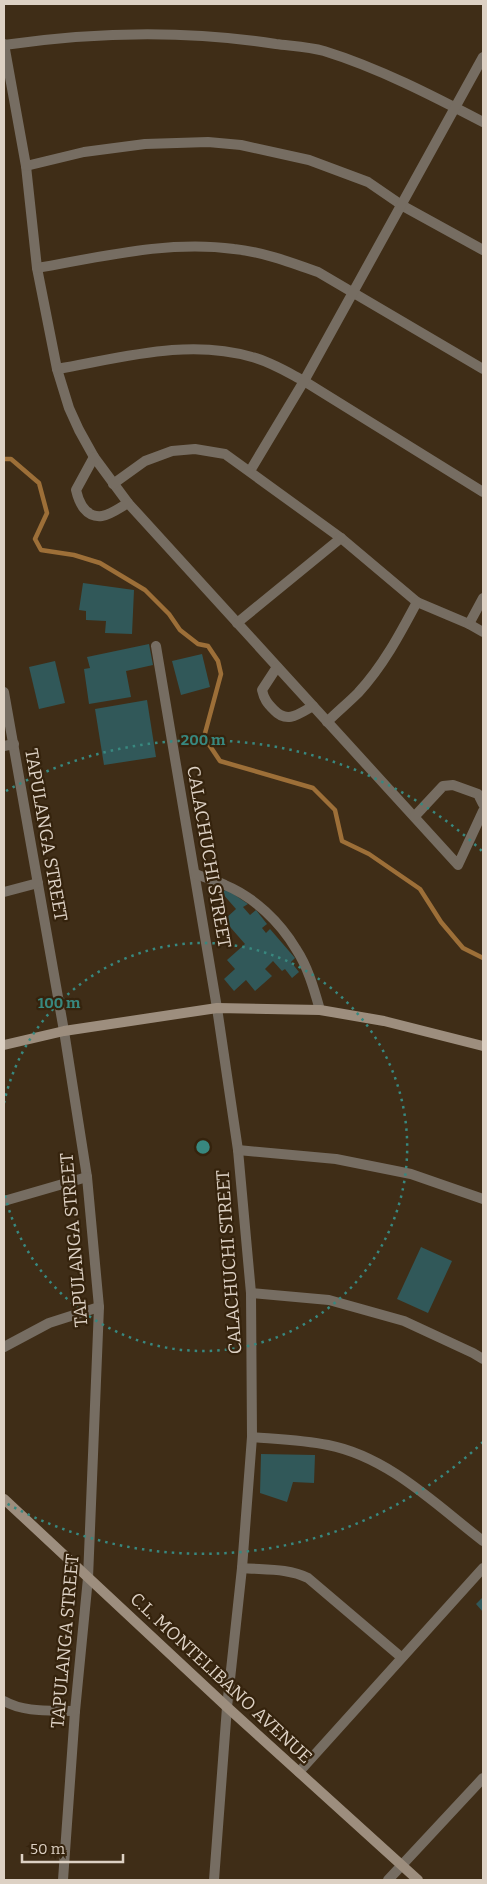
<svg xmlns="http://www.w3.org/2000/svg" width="487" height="1884" viewBox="0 0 487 1884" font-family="Bitter,serif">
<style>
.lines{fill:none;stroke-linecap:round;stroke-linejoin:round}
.stream{stroke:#9d6f38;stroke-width:4.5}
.building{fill:#315859}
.street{stroke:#766d62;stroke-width:10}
.secondary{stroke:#9d8e7e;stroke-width:10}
.ring{fill:none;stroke:#38887f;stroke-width:2.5;stroke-dasharray:2.5 5}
.labels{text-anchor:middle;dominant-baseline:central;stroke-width:4.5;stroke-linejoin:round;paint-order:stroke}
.street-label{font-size:18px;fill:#ddd1c4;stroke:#35230d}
.centre{fill:#38887f;stroke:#35230d;stroke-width:2.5}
.ring-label{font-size:15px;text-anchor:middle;font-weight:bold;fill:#38887f;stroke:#35230d;stroke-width:4.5;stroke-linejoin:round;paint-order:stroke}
</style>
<rect width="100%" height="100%" fill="#3f2d17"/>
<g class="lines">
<!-- stream -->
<path class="stream" d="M4,459H11L39,483L47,513L35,539L41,550L74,555L100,563L145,590L169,614L180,630L198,644L208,646L218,661L221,674L204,737L220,761L313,788L335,810L342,841L369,854L420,889L441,922L463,948L483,958"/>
</g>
<!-- building -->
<g class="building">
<path d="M83,583L134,590L132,634L105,633L106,621L86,620V611L79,610Z"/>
<path d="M149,644L153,665L126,671L131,697L89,704L84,669L90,668L87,657Z"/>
<path d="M202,654L210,687L181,695L172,661Z"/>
<path d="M55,661L65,703L39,709L29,667Z"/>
<path d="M147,700L156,757L104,765L95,709Z"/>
<path d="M226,889L248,904L243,907L250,915L256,910L267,924L262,928L266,933L270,929L295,958L291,962L299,972L292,978L285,969L282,971L273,961L265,969L272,976L255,991L246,980L234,991L224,979L235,969L227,960L245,944L224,920L236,909L222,893Z"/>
<path d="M421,1247L452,1261L428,1313L397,1299Z"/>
<path d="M261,1454L315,1455L314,1483L293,1482L287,1502L260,1493Z"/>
<path d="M483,1597V1612L476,1604Z"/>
</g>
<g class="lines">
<!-- street -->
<g class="street">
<path d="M4,44L26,166L37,268L57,369L69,408L79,430L94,457L128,503L458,865L483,811"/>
<path d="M4,45C93,32 187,30 276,44C291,46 309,47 324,51C379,68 433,96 483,122"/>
<path d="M26,166L84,152L145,144L208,142L241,145L309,160L368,182L403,206L483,250"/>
<path d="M37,268C101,257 168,240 234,249C263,252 290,262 318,272L483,369"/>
<path d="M57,369C121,358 188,338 252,357C271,362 287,372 304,381L483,492"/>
<path d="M94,457L76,490C79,503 86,518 102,516C110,515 121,507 128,503"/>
<path d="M250,471L304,381L483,57"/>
<path d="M113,484L145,461L172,451L195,449L225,454L341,538L417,602L469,624L483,598"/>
<path d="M237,623L341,538"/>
<path d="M469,624L483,632"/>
<path d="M156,646L217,1008L238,1150L251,1293L252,1437L242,1568L227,1707L214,1880"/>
<path d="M277,667L262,690C264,699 267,703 274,710C287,724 299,714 313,706"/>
<path d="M4,692L64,1031L87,1177L99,1307L88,1578L75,1711L63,1880"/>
<path d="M327,722C337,712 348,703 358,693C383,666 400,634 417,602"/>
<path d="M4,746L14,744"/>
<path d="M415,816L443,786L453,785L478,794L483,804"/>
<path d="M196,874C205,878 215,880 225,885C254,897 280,922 296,949C308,967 314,989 320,1010"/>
<path d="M4,892L38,883"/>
<path d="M238,1150L336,1159L411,1174L483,1199"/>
<path d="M4,1201L87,1177"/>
<path d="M251,1293L329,1300L404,1321L473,1353L483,1359"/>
<path d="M4,1347L49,1323L99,1307"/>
<path d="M252,1437C277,1439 304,1440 328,1445C389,1457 436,1505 483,1541"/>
<path d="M242,1568C265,1570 288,1568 308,1578L401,1657"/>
<path d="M4,1701C25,1713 51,1710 75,1711"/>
<path d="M299,1772L483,1568"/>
<path d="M388,1880L483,1778"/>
</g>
<!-- secondary -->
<g class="secondary">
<path d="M4,1045L64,1031L217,1008L320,1010L384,1021L483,1046"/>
<path d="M4,1499L227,1707L418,1880"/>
</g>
</g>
<!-- distance rings -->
<g class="ring">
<path d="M4 1103A204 204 0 1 1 4 1191"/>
<path d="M483 1442A407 407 0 0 1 6 1503M6 791A407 407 0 0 1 483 852"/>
</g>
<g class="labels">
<!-- street labels -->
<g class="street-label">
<text transform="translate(46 835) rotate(80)">TAPULANGA STREET</text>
<text transform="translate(209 857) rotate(80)">CALACHUCHI STREET</text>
<text transform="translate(74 1240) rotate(-95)">TAPULANGA STREET</text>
<text transform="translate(229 1262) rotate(-94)">CALACHUCHI STREET</text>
<text transform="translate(65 1641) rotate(-85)">TAPULANGA STREET</text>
<text transform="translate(221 1678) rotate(43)">C.L. MONTELIBANO AVENUE</text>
</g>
</g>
<circle cx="203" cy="1147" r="8" class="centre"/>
<g class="ring-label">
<text x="203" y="745">200 m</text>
<text x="59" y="1008">100 m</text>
</g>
<!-- border -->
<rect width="487" height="1884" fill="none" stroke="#ddd1c4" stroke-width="10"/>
<!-- scale -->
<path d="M22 1854v8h101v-8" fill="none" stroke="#ddd1c4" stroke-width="2.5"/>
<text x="30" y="1854" font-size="15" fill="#ddd1c4" stroke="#35230d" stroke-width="4" paint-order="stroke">50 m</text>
</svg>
